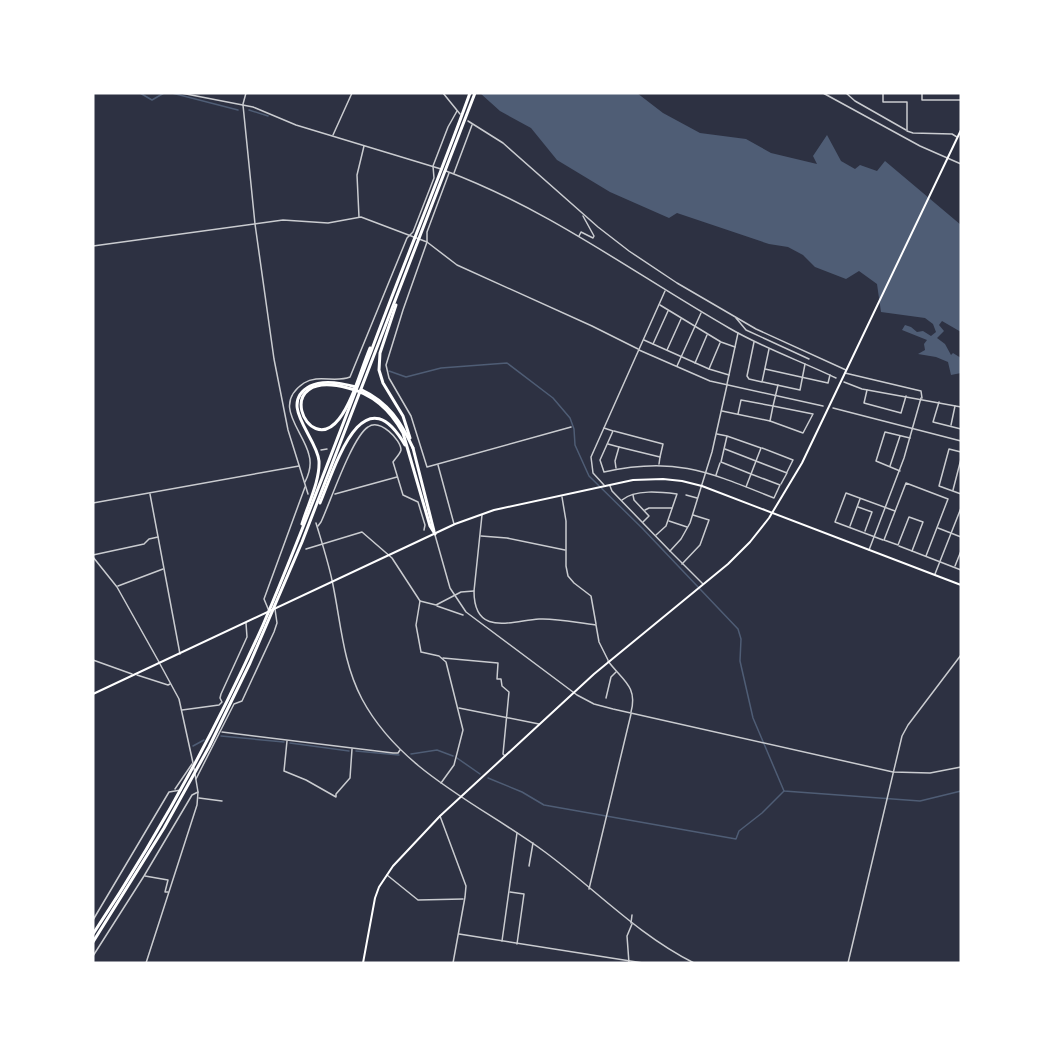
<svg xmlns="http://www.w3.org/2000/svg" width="1054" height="1056" viewBox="0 0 1054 1056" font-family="Quicksand,sans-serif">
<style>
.water{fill:#4f5d75}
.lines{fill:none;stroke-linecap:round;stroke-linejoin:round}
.stream{stroke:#4f5d75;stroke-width:1.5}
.minor{stroke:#caccd0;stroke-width:1.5}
.tertiary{stroke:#caccd0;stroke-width:1.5}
.secondary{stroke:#fff;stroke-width:2}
.primary{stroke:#fff;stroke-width:2}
.motorway{stroke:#fff;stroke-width:3}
</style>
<rect width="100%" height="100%" fill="#2d3142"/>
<!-- water -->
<path class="water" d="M480,93H637L663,113L700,133L746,139L771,153L817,164L813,156L827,135L841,161L855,169L860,165L877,171L885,161L961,225V332L942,321L939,325L944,331L937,338L945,344L951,355L953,353L961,358V373L951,375L948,362L936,357L918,354L925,350L924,344L927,340L902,330L905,325L911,327L917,332L923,331L931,336L936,332L933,324L925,318L881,312L877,284L859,271L846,279L815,267L803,255L788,247L769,244L677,213L669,218L610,192L557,160L531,128L500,111Z"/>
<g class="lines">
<!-- stream -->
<g class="stream">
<path d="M140,93L152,100L164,93"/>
<path d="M172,93L238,110"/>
<path d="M249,110L268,116"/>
<path d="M389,371L406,377L441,368L507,363L553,398L570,418L574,429L575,445L589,476L642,528L738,629L741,639L740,661L753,718L784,791L920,801L961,791"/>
<path d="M221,736L284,742"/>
<path d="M290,743L349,751"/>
<path d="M193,746L204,740"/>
<path d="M356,751L399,755"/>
<path d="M411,754L437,750L453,756"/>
<path d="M457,758L480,774"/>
<path d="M488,778L522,792L544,805L736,839L739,831L762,813L784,791"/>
</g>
<!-- minor -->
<g class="minor">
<path d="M443,93L460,114"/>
<path d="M823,93L920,146L961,164"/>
<path d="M846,93L855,101L906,130"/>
<path d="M883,93V102H907V131L913,133L952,134L957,137"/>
<path d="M922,93V100H961"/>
<path d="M243,104L246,93"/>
<path d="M468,121L503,143L598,227L629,251L677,283L756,329L846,370"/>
<path d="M333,135L352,93"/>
<path d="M449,173L427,232V242L403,310L386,365L389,378L411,416L427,467L571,427"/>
<path d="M454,173L472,125"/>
<path d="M359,217L357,175L364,146"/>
<path d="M579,236L581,232L593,238L594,236L583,216"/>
<path d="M93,246L283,220L328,223L361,217L427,242L457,265L592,326L638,349"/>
<path d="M660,305L721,342L735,347"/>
<path d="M736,318L746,330L809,359"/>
<path d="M644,340L709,369L729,375"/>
<path d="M754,342L747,376L749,379L762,382L769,349"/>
<path d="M653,344L668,311"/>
<path d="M667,350L681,319"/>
<path d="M695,363L707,335"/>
<path d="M677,366L701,313"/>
<path d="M709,369L720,343"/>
<path d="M765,369L828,383L830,375"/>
<path d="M845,373L921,391L922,398"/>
<path d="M763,382L800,390L805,364"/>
<path d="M727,384L738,333"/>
<path d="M867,390L864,403L901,413L906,396"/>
<path d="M939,402L933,422L961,429"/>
<path d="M722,411L770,421L773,406L741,400L738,414"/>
<path d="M770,421L803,433L813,414L773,406L778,385"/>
<path d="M951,425L955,406"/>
<path d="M604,428L613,431L600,460L604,472C675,456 709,472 774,498L780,485L751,474L746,487"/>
<path d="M614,431L663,444L660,457"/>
<path d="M717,434L727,436L721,462L751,474L761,448L727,436"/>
<path d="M608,444L619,447L615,461L616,468"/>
<path d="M619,447L660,457L659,464"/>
<path d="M762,448L793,460L787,472"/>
<path d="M725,449L787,473L781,484"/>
<path d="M321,450L327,449"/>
<path d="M961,452L949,449L939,486L961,494"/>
<path d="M438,465L454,524"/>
<path d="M890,466L900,436"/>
<path d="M900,471L876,461L885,432L910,438"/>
<path d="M716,475L720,463"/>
<path d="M305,482C309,474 312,465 309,455C304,431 271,405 304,383C318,374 335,383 350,377L407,238L413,232L434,178L433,166L448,127L457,111"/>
<path d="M953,490L961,459"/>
<path d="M150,494L180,654"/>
<path d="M335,494L397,477"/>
<path d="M633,495L634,500L649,516L643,522"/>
<path d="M686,495L697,498"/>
<path d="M562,497L566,521V566L568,576L574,583L591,596L596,624"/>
<path d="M622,500C635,489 661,492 677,494L666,526L656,535"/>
<path d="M93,503L299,466"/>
<path d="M858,507L872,512L865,531"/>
<path d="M645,510L649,508H672"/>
<path d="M482,515L474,591C474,637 511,621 539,619C557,618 578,623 596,625L599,642L608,660"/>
<path d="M669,521L687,527"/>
<path d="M318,526L321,522C330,503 352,437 368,427C380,418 401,440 401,450C400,454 395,459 393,462L403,495L418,502L425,525L424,530"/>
<path d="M850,526L860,499"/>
<path d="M938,528L961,537"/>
<path d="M481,536L507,538L565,550"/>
<path d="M883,540L835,522L846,493L895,511"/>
<path d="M899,546L912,551"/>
<path d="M306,549L362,532L392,558L420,601L436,605L461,592L474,591"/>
<path d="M93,555L144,544L149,539L158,537"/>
<path d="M926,556L948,499L906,483L884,540L898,545L909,517L923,522L912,551L961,570"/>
<path d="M93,557L117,587L159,662"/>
<path d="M682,564L700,545L709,520L693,515"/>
<path d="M955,566L961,551"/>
<path d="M118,586L163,569"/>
<path d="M420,601L416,625L421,652L439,656L446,662L463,730L454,765L441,783"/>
<path d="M437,606L463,615"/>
<path d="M269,611L264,599L305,487"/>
<path d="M443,658L498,663L497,679H501L502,686L509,692L503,754L505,756"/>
<path d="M93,660L132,674"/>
<path d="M137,675L168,685L170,684"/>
<path d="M606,698L611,677L616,672"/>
<path d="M459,708L539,724"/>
<path d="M182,710L219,705L222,702L220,698L221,694L247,637L246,623"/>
<path d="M222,732L393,753H398L400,750"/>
<path d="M287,741L284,771L306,780L336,797V794L350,778L352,749"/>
<path d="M196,779L234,704L242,701L274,632L277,623L275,609"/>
<path d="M175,789L192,764"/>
<path d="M199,798L222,801"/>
<path d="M440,816L466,886L465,897L453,963"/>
<path d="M529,866L533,843"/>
<path d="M387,875L418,900L463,899"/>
<path d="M145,876L168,880L165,892H168"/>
<path d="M589,889L631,714"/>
<path d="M510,892L524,894L517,944"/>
<path d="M93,920L169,792L181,790"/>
<path d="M631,923L632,915"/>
<path d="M459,934L643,963"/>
<path d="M502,941L517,833"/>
<path d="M93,956L144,876L192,795L198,792"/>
<path d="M629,963L627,936L632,924"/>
</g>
<!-- tertiary -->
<g class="tertiary">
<path d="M181,93L253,107L296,125L441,169"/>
<path d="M243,105L255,224L274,359L288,430L308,494"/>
<path d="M446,171C548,209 635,274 729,328C763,348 801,361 836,378"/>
<path d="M639,350L710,381L823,406"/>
<path d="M844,382L862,389L961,407"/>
<path d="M833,408L961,441"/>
<path d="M604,485L593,473L591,457L665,291"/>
<path d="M610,486L612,491L670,551L681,539L690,523L712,452L727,385"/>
<path d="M316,523C322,543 329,564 333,585C341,624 343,663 362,699C401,772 481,805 545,852C595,889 638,935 694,963"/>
<path d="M435,535L450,588L466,612L577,695L594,704L613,709L893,772L930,773L961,767"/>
<path d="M869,550L904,458L921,398"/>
<path d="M670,551L703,584"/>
<path d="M935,574L961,508"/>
<path d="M608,661C622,680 638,686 631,712"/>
<path d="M160,664L179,699L193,763"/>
<path d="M146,963L197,805L198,792L194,768"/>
<path d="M848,963L902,736L908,725L961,655"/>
</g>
<!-- secondary -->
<path class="secondary" d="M93,694L455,524L494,510L633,480L663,479L682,481L702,486L961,585"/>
<!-- primary -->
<path class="primary" d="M363,963L375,898L379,887L393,866L440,816L594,674L728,564L750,542L769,518L802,463L961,130"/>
<!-- motorway -->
<g class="motorway">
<path d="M396,305L380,353L379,370L383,383L403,416L410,438"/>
<path d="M370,348C361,369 353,401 339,419C307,460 269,367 348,388C373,394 391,411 403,433L430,526L435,534"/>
<path d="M362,390C388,402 401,422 413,448"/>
<path d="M413,448L434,531"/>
<path d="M320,503C335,467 363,372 405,445"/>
<path d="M302,524C308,504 320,481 319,461C317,437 277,404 310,386C324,379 342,383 356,387"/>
<path d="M93,934C158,836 215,732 263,625C302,534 336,441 372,349C404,263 439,179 470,93"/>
<path d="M93,942L164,828L209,747L250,663L302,542L475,93"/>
</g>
</g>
<!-- border -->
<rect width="1054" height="1056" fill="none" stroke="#ffffff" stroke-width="189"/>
</svg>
